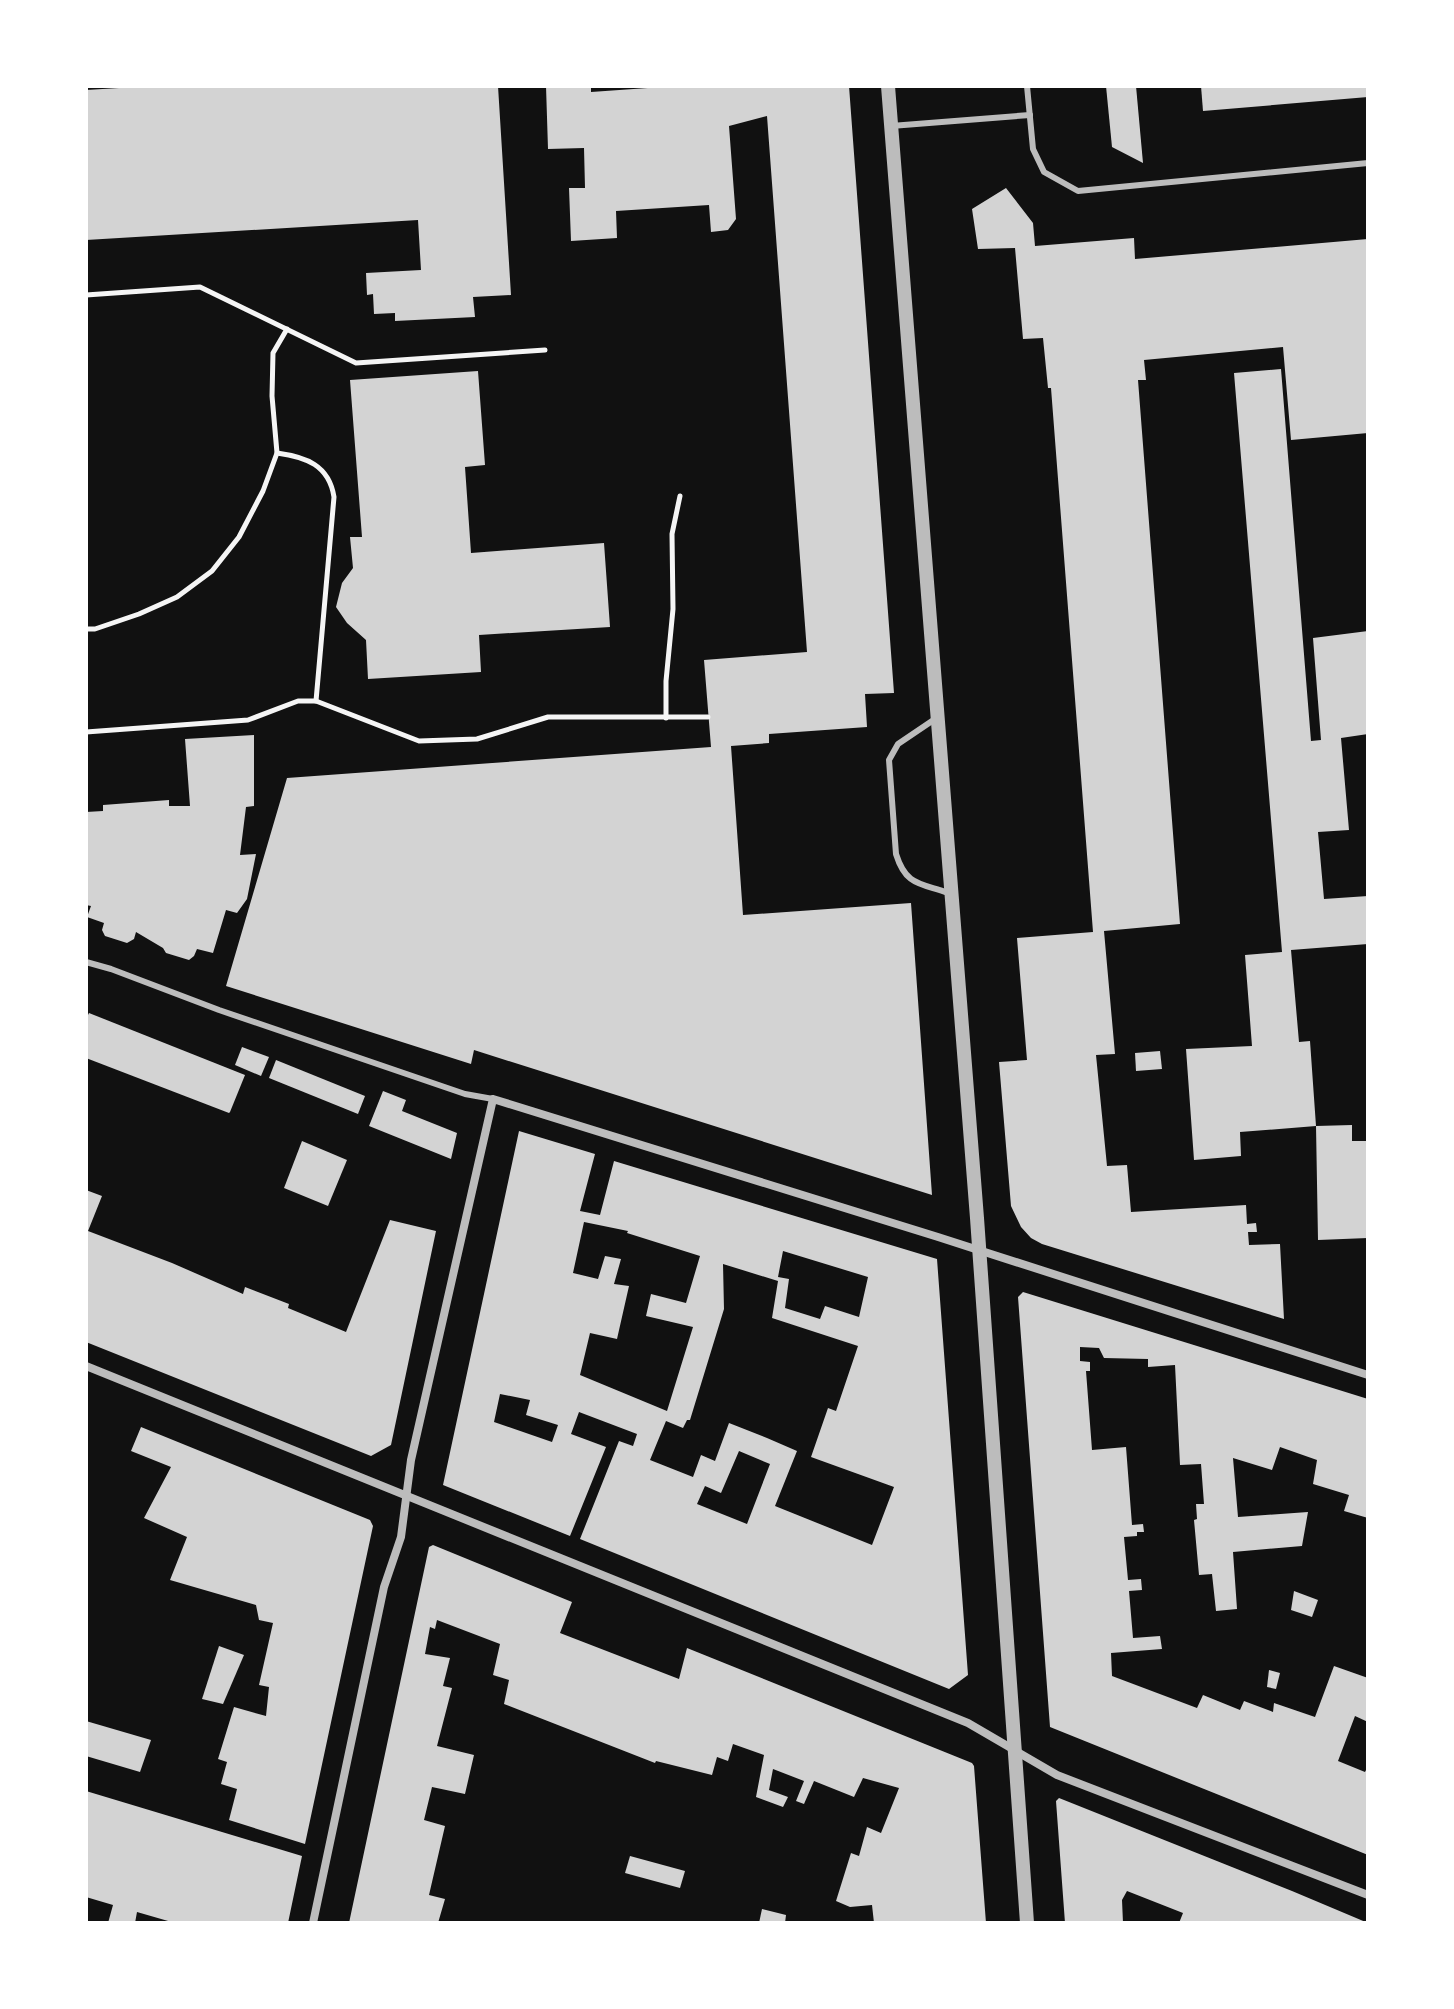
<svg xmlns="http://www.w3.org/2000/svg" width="1454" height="2009" viewBox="0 0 1454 2009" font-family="'Crimson Pro',serif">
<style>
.building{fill:#d3d3d3;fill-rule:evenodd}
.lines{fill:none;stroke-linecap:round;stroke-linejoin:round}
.path{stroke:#f5f5f5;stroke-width:5}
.service{stroke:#bcbcbc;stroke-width:6}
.minor{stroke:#bcbcbc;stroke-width:8}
.tertiary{stroke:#bcbcbc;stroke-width:14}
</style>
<rect width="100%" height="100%" fill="#111"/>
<!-- building -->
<g class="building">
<path d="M152,86H498L511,295L473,297L475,317L395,321V313L374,314L373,294L367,295L366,273L421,270L418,220L86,240V90Z"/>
<path d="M546,86H591V92L676,86H849L894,693L865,694L867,727L769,734V743L731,746L743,915L911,903L932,1195L474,1050L471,1064L226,986L287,778L711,747L704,660L807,652L767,116L729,126L736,219L728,230L711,232L709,205L616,211L617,238L571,241L569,188H585L584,148L548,149Z"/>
<path d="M1106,86H1136L1143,163L1112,147Z"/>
<path d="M1201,86H1368V97L1203,111Z"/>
<path d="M1006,188L1033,223L1035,246L1134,238L1135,259L1368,239V433L1291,440L1283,347L1144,360L1146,380H1138L1180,924L1104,931L1115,1054L1096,1055L1107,1166L1127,1165L1131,1212L1246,1205L1247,1224L1256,1223L1257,1232H1248L1249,1245L1280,1244L1284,1319L1042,1244L1031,1238L1021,1227L1011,1206L999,1062L1027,1060L1017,938L1093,932L1051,388H1048L1043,338L1023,339L1015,248L978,249L972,209Z"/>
<path d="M1281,369L1311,741L1321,740L1313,638L1368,631V734L1341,738L1349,830L1318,832L1324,899L1368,896V944L1291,950L1299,1042L1310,1041L1316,1126L1352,1125V1141H1368V1238L1318,1240L1316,1126L1240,1132L1241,1156L1194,1160L1186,1049L1252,1046L1245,955L1282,952L1234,373Z"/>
<path d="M478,371L485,465L465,467L471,553L604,543L610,627L479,635L481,672L368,679L366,640L347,623L336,607L342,583L353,568L350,537H362L350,380Z"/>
<path d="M254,735V806L246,807L240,855L256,854L247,899L237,913L226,910L213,953L197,949L194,956L189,960L166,953L163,948L136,932L134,939L127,943L105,936L102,930L104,923L87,917L91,906L86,905V812L103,811V805L169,800V806H190L185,739Z"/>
<path d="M89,1013L245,1075L230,1112L229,1113L86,1058V1019Z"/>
<path d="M242,1047L269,1057L261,1076L235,1065Z"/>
<path d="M1160,1051L1162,1069L1136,1071L1135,1053Z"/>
<path d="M276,1060L365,1096L358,1114L269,1078Z"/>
<path d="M383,1091L406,1100L402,1111L457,1133L451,1159L369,1126Z"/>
<path d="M519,1131L595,1154L580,1211L600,1215L614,1161L937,1259L968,1675L949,1689L580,1539L619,1441L633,1446L637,1434L579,1412L571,1434L606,1447L570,1536L443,1485ZM584,1222L628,1231L627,1233L700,1256L686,1303L651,1294L646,1316L693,1327L667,1411L580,1375L590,1333L617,1339L629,1286L614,1284L621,1259L605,1256L598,1279L573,1273ZM783,1251L868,1277L859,1317L825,1306L820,1319L785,1308L789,1279L778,1277ZM723,1264L778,1281L772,1318L858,1346L836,1411L828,1408L811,1457L894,1487L872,1545L775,1506L797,1451L767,1438L729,1423L715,1461L701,1455L693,1477L650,1460L666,1421L683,1428L687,1420H690L724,1309ZM500,1394L530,1400L526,1415L558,1425L552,1442L494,1422ZM739,1451L770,1464L747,1524L697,1504L705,1486L721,1493Z"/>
<path d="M302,1141L347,1160L328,1206L284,1188Z"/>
<path d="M86,1190L102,1196L88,1231L172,1263L243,1294L245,1287L289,1304L288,1308L346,1332L390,1220L436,1231L391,1445L371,1456L86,1342Z"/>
<path d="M1023,1292L1368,1399V1518L1344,1511L1349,1495L1313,1484L1317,1460L1280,1447L1272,1470L1233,1458L1238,1517L1308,1512L1302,1546L1233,1552L1237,1609L1216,1611L1212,1574L1199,1575L1194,1520L1197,1519L1196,1504H1204L1201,1464L1180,1465L1175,1365L1148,1367V1359L1104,1358L1099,1348L1080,1347V1361L1090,1362V1371H1086L1092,1450L1126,1447L1132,1525L1143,1524L1144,1532H1137V1536L1124,1537L1128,1580L1141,1579L1142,1590L1129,1591L1133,1638L1160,1636L1162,1649L1111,1653L1112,1676L1197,1708L1203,1695L1240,1710L1244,1701L1273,1712L1274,1703L1315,1717L1334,1666L1368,1678V1722L1355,1716L1338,1761L1365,1772L1368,1766V1855L1050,1727L1018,1297Z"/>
<path d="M141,1427L370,1520L373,1526L305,1844L229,1820L237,1789L221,1784L227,1762L218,1759L234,1707L266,1716L269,1687L259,1685L273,1623L259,1620L256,1605L170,1580L187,1537L144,1518L171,1467L131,1451Z"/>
<path d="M433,1545L572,1602L560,1633L679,1679L687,1648L972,1763L974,1766L986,1923H874L872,1905L850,1907L836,1901L851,1853L859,1856L867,1827L881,1833L899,1788L863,1778L854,1797L814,1781L804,1804L796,1801L804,1781L773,1769L769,1790L788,1797L783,1807L756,1797L764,1755L733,1744L728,1761L717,1757L712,1775L656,1761L655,1763L504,1704L509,1680L493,1675L500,1644L437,1620L435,1629L430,1627L425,1654L450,1658L443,1686L452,1688L437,1746L474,1755L465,1794L432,1787L424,1820L445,1826L429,1895L445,1899L438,1923H349L429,1547Z"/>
<path d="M1294,1591L1318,1600L1312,1617L1291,1610Z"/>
<path d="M219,1646L244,1655L223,1704L202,1699Z"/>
<path d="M1269,1670L1280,1673L1276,1689L1267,1687Z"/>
<path d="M86,1721L151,1740L140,1772L86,1756Z"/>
<path d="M86,1791L302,1856L288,1923H175L137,1912L135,1923H108L113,1905L86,1897Z"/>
<path d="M1059,1798L1292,1891L1368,1923H1179L1183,1913L1127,1891L1122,1900L1123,1923H1065L1056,1801Z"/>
<path d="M630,1856L685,1871L680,1888L625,1873Z"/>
<path d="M762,1909L786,1915L785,1923H759Z"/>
</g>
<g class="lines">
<!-- path -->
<g class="path">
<path d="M86,295L200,287L356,363L545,350"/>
<path d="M277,453C306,457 329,465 334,497L316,701"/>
<path d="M86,629H95L139,614L177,597L212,571L239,537L263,491L277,453L272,396L273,353L287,329"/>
<path d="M666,718V681L673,609L672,534L680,496"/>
<path d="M86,732L248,720L298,701H316L419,741L477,739L548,717H708"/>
</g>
<!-- service -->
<g class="service">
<path d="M1027,86L1033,149L1044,172L1078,191L1368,163"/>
<path d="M891,126L1030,115"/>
<path d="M935,719L898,744L889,760L896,854C906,886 920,883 948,893"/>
<path d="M86,962L111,969L219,1010L465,1094L493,1099"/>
</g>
<!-- minor -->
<g class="minor">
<path d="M86,1366L968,1723L1057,1775L1368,1895"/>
<path d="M313,1923L384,1587L401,1537L411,1460L493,1099L938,1237L1368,1375"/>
</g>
<!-- tertiary -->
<path class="tertiary" d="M888,86L977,1218L1027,1923"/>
</g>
<!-- border -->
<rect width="1454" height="2009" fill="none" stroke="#ffffff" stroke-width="176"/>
</svg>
